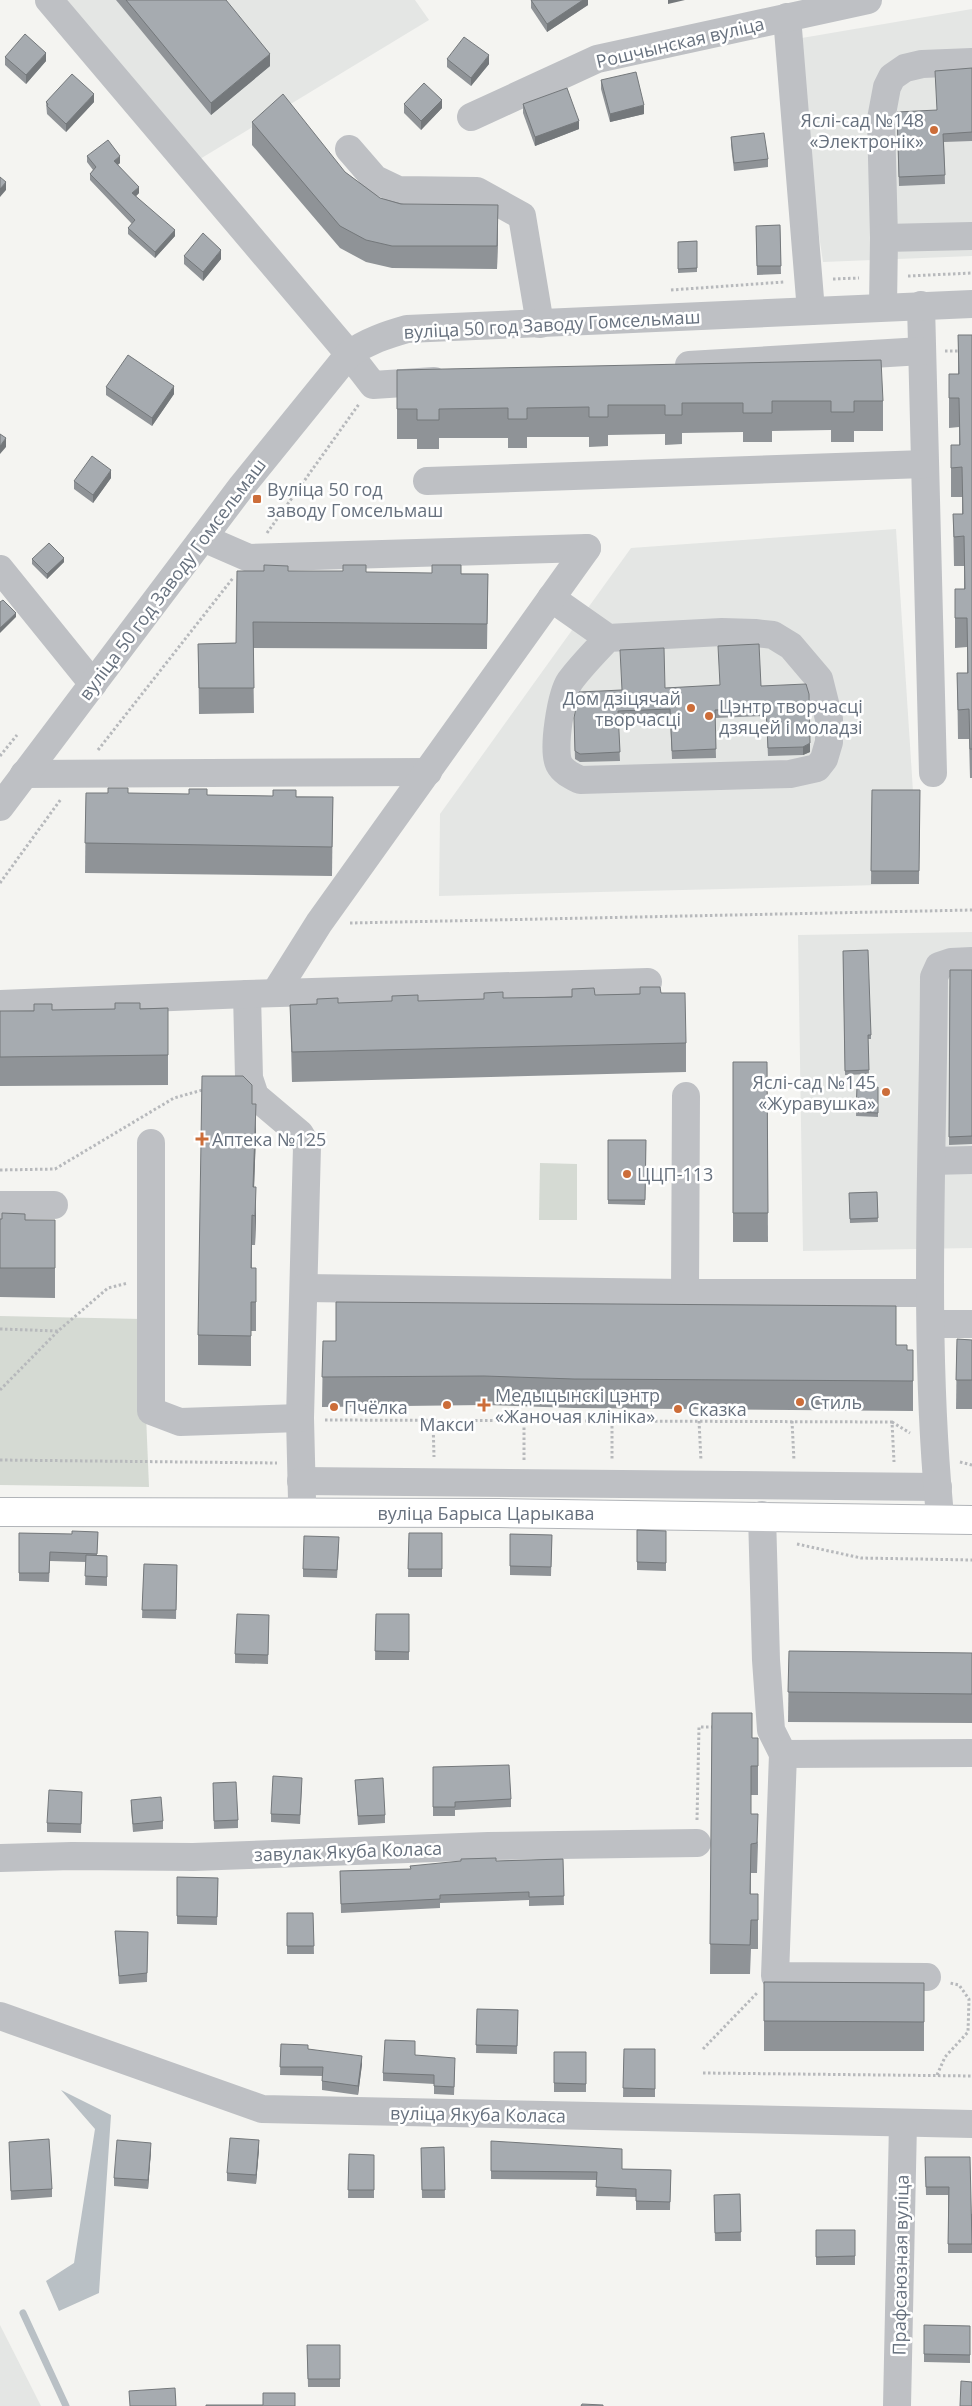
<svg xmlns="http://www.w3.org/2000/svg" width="972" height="2406" viewBox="0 0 972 2406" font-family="'Open Sans',sans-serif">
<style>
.built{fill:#e4e6e4}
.green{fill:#d5dad3}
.water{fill:#b9c0c5}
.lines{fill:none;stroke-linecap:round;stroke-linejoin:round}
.stream{stroke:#b9c0c5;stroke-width:7}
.major-casing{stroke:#b1b4b8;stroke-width:30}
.path{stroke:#b7b9bc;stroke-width:3;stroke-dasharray:2.5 2.5;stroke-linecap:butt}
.minor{stroke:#bec0c4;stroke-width:28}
.major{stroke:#fff;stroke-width:28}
.wall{fill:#8f9397}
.shaded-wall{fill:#74787b}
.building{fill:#a6abb0;stroke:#74787b}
.poi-dot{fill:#cc6d39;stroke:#fff;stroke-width:2}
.labels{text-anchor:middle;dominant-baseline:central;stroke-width:5;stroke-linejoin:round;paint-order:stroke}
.street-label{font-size:18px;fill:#67717e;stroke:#fff}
.poi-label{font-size:18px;fill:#67717e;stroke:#fff;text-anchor:start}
</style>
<rect width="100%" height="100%" fill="#f4f4f1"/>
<!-- built -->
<g class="built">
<path d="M67,0H415L429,20L195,162Z"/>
<path d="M972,9V256L823,262L790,40Z"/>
<path d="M896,529L919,884L439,896L440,814L631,548Z"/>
<path d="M972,932V1248L803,1251L798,935Z"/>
<path d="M0,2325L41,2406H0Z"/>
</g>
<!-- green -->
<g class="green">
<path d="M540,1163L577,1164V1220H539Z"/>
<path d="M0,1316L142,1319L149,1487L0,1485Z"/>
</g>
<!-- water -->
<path class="water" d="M61,2090L111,2115L99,2293L59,2311L46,2281L74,2263L95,2129Z"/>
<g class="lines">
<!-- stream -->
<path class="stream" d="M23,2313L66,2406"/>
<!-- major casing -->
<g class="major-casing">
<path id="major" d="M0,1512L498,1513L972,1520"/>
</g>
<!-- path -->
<g class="path">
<path d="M908,276L972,273"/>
<path d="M833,279L859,278"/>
<path d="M671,290L784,282"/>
<path d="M945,351H961"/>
<path d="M267,533L359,404"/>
<path d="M98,750L233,578"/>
<path d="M0,756L17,735"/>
<path d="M0,883L61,799"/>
<path d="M350,923L972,910"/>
<path d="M0,1170L55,1169L174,1098L206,1089"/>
<path d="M0,1329L58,1331L108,1288L128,1283"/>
<path d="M0,1390L58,1331"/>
<path d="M325,1420L892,1422L894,1462"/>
<path d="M433,1420L434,1457"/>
<path d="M612,1421V1460"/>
<path d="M699,1421L701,1461"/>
<path d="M792,1421L794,1461"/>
<path d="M892,1422L910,1433"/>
<path d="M0,1460L277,1463"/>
<path d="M524,1460V1421"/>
<path d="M960,1462L972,1465"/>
<path d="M797,1544L861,1558L972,1560"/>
<path d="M697,1820L699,1727H715"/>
<path d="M703,2049L758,1992"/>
<path d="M703,2073L972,2076"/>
<path d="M937,2075L945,2057L968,2032L969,1999L959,1985L950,1983"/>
</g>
<!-- minor -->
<g class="minor">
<path d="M49,0L349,354L373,385L434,381"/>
<path d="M787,17L811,311"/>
<path d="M471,117L597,59L868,0"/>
<path d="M349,149L375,179L398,190L477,191L522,216L540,324"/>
<path d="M884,238L881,119L887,87L892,77L905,68L922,64L972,62"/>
<path d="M921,305L933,773"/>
<path d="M883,307L884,238L972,236"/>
<path d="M689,365L922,351"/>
<path d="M427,481L925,464"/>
<path d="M203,538L249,558L587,548"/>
<path d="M0,569L93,684"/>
<path d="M551,598L608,638L722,632L755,633L773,635L791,646L819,679L829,719V742L824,759L817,768L790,774L580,780C572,776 563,772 559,764C552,750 561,694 570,681C581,666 595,652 608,638"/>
<path d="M24,774L428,772"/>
<path d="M0,807L242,486L349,354C368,341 386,335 407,329L972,304"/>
<path d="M275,993L319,923L587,548"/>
<path d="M247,994L249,1078L255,1096L300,1134L307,1146L300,1418L302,1500"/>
<path d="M0,1004L247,994L648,982"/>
<path d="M151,1143V1411L180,1422L300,1418"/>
<path d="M932,1161L972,1160"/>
<path d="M0,1205H54"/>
<path d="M304,1288L685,1293H930"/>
<path d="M685,1293L686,1096"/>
<path d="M931,1324H972"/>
<path d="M301,1481L938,1487"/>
<path d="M939,1505C923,1330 933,1153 934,977L939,966L951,962L972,961"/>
<path d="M762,1515L766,1660L771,1730L783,1754L775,1976L927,1977"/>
<path d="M783,1754L972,1753"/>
<path d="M0,1858L72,1856L193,1857L488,1846L697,1843"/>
<path d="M0,2016L262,2109L972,2124"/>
<path d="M897,2406L903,2123"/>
</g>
<!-- major -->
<use href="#major" class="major"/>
</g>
<!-- wall -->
<g class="wall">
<path d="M116,0H226L270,66L211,115Z"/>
<path d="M531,0H588V5L547,32L531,8Z"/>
<path d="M5,57L46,61L26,84L5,65Z"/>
<path d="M447,59L489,64L471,86L447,67Z"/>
<path d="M972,68V141L944,142L945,184L899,186L897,120L937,110Z"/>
<path d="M601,80L644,114L610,122L601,89Z"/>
<path d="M46,102H94L66,132L47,114Z"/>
<path d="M404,104L442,108L421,130L404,113Z"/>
<path d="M523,104L579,129L535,146L523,113Z"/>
<path d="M252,122L345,172L380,198L498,228L497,269L392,268L366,262L340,248L252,145Z"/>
<path d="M731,137L768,159V167L734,171L731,145Z"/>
<path d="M87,156L120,163L118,165L139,193L136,196L175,236L155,258L128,234V228L132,224L90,180V174L93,170L87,162Z"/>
<path d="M780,225L781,274L757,275L756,226Z"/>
<path d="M697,241V272L678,273V242Z"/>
<path d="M184,256L221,259L203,281L184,264Z"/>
<path d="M958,335H972V778H970L969,739H958L957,673H967V647L955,648V589H964V566H954L953,514H962V497H951V445H959V427L949,428V374H958Z"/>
<path d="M397,370L883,401V431H854V442H831V430L772,431V442H743V432L682,433V444L665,445V434L608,435V446L589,447V437H527V448H508V438H439V449H417V439H397Z"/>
<path d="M106,387L174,394L152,426L106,395Z"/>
<path d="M111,478L93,503L74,489V481Z"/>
<path d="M32,559L64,562L47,579L32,564Z"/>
<path d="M288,571L488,574L487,649L253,648L254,713L199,714L198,644L236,643Z"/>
<path d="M761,686L810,752L803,755L768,756L766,716L715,718L716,758L672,759L670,717L618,719L620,761L580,762L575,759L574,726L621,690L665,688Z"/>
<path d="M872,790H920L919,884H871Z"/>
<path d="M86,793L333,797L332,876L85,873Z"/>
<path d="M843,951L871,1035V1039H868L869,1074L845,1075Z"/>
<path d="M950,970H972V1144L949,1145Z"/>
<path d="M661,993L686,1043V1072L292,1082L290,1005L484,999Z"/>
<path d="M168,1008V1085L0,1086V1011Z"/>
<path d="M733,1062H767L768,1242H733Z"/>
<path d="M857,1087H878V1117L856,1116Z"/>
<path d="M252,1104L256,1133L254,1187L256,1217L255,1245H252V1268H256V1331H251V1366L198,1365V1335Z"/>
<path d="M608,1140H646L645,1205L608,1204Z"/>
<path d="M877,1192L878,1222L850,1223L849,1193Z"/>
<path d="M0,1219L55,1220V1298L0,1297Z"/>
<path d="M957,1339L972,1340V1409H956Z"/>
<path d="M323,1341L896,1345L907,1350H913V1411L574,1408L484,1405L322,1407Z"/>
<path d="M637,1530L666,1531V1571L637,1570Z"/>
<path d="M98,1532L97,1555L107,1556V1586L85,1585L86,1562L50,1561L49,1582L19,1581V1533L72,1534Z"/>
<path d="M409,1533H442V1577H408Z"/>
<path d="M510,1534L552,1535L551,1576L510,1575Z"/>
<path d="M339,1545L337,1578L303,1577V1569Z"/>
<path d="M144,1564L177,1565L176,1619L142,1618Z"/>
<path d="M376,1614H409V1660H375Z"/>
<path d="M269,1615L268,1664L235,1663V1654Z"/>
<path d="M789,1651L972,1653V1723L788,1722Z"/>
<path d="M712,1713L752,1738H758V1795H751V1814L758,1844L757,1873H751V1894H758V1949H751L750,1974H710Z"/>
<path d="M433,1767L511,1799V1807L455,1810V1816H433Z"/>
<path d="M355,1780L385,1815V1823L358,1825Z"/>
<path d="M302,1786L300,1824L271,1822V1814Z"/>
<path d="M213,1792L238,1820V1828L214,1829Z"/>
<path d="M82,1800L81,1833L47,1832V1823Z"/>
<path d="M131,1800L163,1821V1829L133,1832L131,1808Z"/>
<path d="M563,1859L564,1905L529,1906V1900L440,1903V1908L341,1913L340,1871L410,1869L496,1861Z"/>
<path d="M177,1877L218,1878L217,1925L177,1924Z"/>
<path d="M287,1913H313L314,1954H287Z"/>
<path d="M115,1931L148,1932L147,1982L119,1984Z"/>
<path d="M764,1982L924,1983V2051H764Z"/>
<path d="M477,2009L518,2010L517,2054L476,2053Z"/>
<path d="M281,2044L308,2049L362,2064L358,2095L322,2090V2076L280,2075Z"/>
<path d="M624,2049H655V2097H623Z"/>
<rect x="554" y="2052" width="32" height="40"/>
<path d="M415,2055L455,2067L454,2095L434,2094V2084L383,2081V2073Z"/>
<path d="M491,2141L622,2169L671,2170L670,2210H636V2197L596,2196L597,2180L491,2179Z"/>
<path d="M9,2142L52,2189V2197L11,2200Z"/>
<path d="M444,2147L445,2198H422L421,2148Z"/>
<path d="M259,2149L256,2184L227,2181V2173Z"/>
<path d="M151,2151L148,2189L114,2186V2178Z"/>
<path d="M349,2154L374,2155V2198H348Z"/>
<path d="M925,2157L971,2214H972V2253H948V2195H926Z"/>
<path d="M740,2194L741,2241H715L714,2195Z"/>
<rect x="816" y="2230" width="39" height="35"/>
<path d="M924,2325L970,2326V2363L924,2362Z"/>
<path d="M307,2345H340V2387H308Z"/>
</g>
<!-- shaded-wall -->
<g class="shaded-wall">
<path d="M583,0H588V5L547,32V24Z"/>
<path d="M668,0H685L668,4Z"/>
<path d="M46,53V61L26,84V75Z"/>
<path d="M270,54V66L211,115V103Z"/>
<path d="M489,55V64L471,86V78Z"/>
<path d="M94,94V102L66,132V124Z"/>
<path d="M442,100V108L421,130V121Z"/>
<path d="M644,105V114L610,122V114Z"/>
<path d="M579,121V129L535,146V137Z"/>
<path d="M120,156V163L114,167V161Z"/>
<path d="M6,182V190L0,197V189Z"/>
<path d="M139,187V193L132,200V193Z"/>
<path d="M498,205V228L497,269V246Z"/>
<path d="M175,230V236L155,258V252Z"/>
<path d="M221,250V259L203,281V272Z"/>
<path d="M174,386V394L152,426V418Z"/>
<path d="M6,438V447L0,454V446Z"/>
<path d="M111,470V478L93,503V495Z"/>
<path d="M64,558V562L47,579V574Z"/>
<path d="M16,613V617L0,633V628Z"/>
<path d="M810,743V752L803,755V747Z"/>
<path d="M256,1104V1133L253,1217V1187Z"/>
<path d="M256,1187V1217L255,1245V1216Z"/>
<path d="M362,2056V2064L358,2095V2086Z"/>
<path d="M259,2140V2149L256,2184V2175Z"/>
<path d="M151,2143V2151L148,2189V2180Z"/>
</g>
<!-- building -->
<g class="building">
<path d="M126,0H226L270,54L211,103Z"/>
<path d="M531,0H583L547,24Z"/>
<path d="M25,34L46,53L26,75L5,57Z"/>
<path d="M464,37L489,55L471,78L447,59Z"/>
<path d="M972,68V132L943,134L945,175L899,177L897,112L937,110L935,71Z"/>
<path d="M636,72L644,105L610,114L601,80Z"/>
<path d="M72,74L94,94L66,124L47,106L48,104L46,102Z"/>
<path d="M424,83L442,100L421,121L404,104Z"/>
<path d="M567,88L579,121L535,137L523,104Z"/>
<path d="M283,94L345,172L380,198L401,204L498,205L497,246H392L366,240L340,226L252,122Z"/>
<path d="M764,133L768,159L734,163L731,137Z"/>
<path d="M108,140L120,156L114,161L139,187L132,193L175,230L155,252L128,228L135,220L90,174L96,167L87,156Z"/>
<path d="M0,177L6,182L0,189Z"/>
<path d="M780,225L781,266H757L756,226Z"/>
<path d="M203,233L221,250L203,272L184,256Z"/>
<path d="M697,241V268L678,269V242Z"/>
<path d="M958,335H972V749H970L969,709L958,710L957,673H968L967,618H955V589H965L964,536L954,537L953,514H963L962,467L951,468V445H960L959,398H949V374H959Z"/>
<path d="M128,355L174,386L152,418L106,387Z"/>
<path d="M881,360L883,401H854V412H831V401H772V413H743V403H682V415H665V405H608V417H589V407L527,408V419H508V408L439,409V420H417V409H397V370Z"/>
<path d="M0,434L6,438L0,446Z"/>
<path d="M92,456L111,470L93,495L74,481Z"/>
<path d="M49,543L64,558L47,574L32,559Z"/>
<path d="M264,565L288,566V571H343V565H366V572L432,573V565H461V574H488L487,624L253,622L254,688H199L198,644L236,643L237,571H264Z"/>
<path d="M3,600L16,613L0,628V602Z"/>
<path d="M759,644L761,686L806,684L809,694L810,743L803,747L768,748L766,708L715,710L716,749L672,751L670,709L618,711L620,752L580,754L575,751L574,718L579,692L622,690L620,650L664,648L665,688L720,685L718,646Z"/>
<path d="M108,788H128V793L189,794V789H207V795L273,796V790H296V797H333L332,847L85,843L86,793H108Z"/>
<path d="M872,790H920L919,871H871Z"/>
<path d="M868,950L871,1035H868L869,1070L845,1071L843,951Z"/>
<path d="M950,970H972V1136L949,1137Z"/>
<path d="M640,987H660L661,993H685L686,1043L292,1052L290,1005L317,1004V999L338,998V1003L392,1001V996L418,995V1001L484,999V993L503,992V998L572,997V989L594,988L595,995L640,994Z"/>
<path d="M115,1003H140V1009L168,1008V1055L0,1057V1011H34V1004H52V1010L115,1009Z"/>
<path d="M733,1062H767L768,1213H733Z"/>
<path d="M202,1076H243L252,1085V1104H256L253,1187H256L255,1216L252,1215L251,1268H256V1302H251V1336L198,1335Z"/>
<path d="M857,1087H878V1113L856,1112Z"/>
<path d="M608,1140H646L645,1200H608Z"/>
<path d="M877,1192L878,1218L850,1219L849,1193Z"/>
<path d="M2,1213L25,1214V1220H55V1268H0V1219H2Z"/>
<path d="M336,1302L896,1306V1345H907V1350H913V1381L574,1379L484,1376L322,1377L323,1341H336Z"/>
<path d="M957,1339L972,1340V1380H956Z"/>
<path d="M637,1530L666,1531V1563L637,1562Z"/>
<path d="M72,1531L98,1532L97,1554L50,1552L49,1573H19V1533L72,1534Z"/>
<path d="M409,1533H442V1569H408Z"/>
<path d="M510,1534L552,1535L551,1567L510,1566Z"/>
<path d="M304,1536L339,1537L337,1570L303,1569Z"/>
<path d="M86,1555L107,1556V1577L85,1576Z"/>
<path d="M144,1564L177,1565L176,1610H142Z"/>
<path d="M237,1614L269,1615L268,1655L235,1654Z"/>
<path d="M376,1614H409V1652L375,1651Z"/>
<path d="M789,1651L972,1653V1694L788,1692Z"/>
<path d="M712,1713H752V1738H758V1766H751V1814H758L757,1843L751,1844L750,1894H758V1920H751L750,1945L710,1944Z"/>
<path d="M509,1765L511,1799L455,1802V1807H433V1767Z"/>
<path d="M273,1776L302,1778L300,1815L271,1814Z"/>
<path d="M383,1778L385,1815L358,1816L355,1780Z"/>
<path d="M236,1782L238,1820L214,1821L213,1783Z"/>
<path d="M49,1790L82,1792L81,1824L47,1823Z"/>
<path d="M161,1797L163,1821L133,1824L131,1800Z"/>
<path d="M496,1858V1861L563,1859L564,1896L529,1897V1892L440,1895V1899L341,1904L340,1871L411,1869L410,1866L461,1861V1859Z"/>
<path d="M177,1877L218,1878L217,1917L177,1916Z"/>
<path d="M287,1913H313L314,1946H287Z"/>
<path d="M115,1931L148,1932L147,1973L119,1976Z"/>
<path d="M764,1982L924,1983V2022L764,2021Z"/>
<path d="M477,2009L518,2010L517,2046L476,2045Z"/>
<path d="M385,2040L415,2041V2055L455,2058L454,2087L434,2086V2075L383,2073Z"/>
<path d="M281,2044L308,2045V2049L362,2056L358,2086L322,2081L323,2067H280Z"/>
<path d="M624,2049H655V2089L623,2088Z"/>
<path d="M554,2052H586V2084L554,2083Z"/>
<path d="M230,2138L259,2140L256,2175L227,2173Z"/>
<path d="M49,2139L52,2189L11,2191L9,2142Z"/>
<path d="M117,2140L151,2143L148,2180L114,2178Z"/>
<path d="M491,2141L622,2149V2169L671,2170L670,2202L636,2201V2189L596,2187L597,2172L491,2171Z"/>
<path d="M444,2147L445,2190H422L421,2148Z"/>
<path d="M349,2154L374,2155V2190H348Z"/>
<path d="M925,2157H970L972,2244H948L949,2187H926Z"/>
<path d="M740,2194L741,2232L715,2233L714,2195Z"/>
<path d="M816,2230H855V2256L816,2257Z"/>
<path d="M924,2325L970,2326V2355L924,2354Z"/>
<path d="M307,2345H340V2379H308Z"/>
<path d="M961,2381L972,2382V2406H960Z"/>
<path d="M175,2388L176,2406H130L129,2391Z"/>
<path d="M263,2393H295V2406H206V2405H263Z"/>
<path d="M582,2404L603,2405V2406H581Z"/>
</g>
<!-- markers -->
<g class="poi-dot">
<circle cx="934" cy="130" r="5"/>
<rect x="252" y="494" width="10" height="10" rx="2.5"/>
<circle cx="691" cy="708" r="5"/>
<circle cx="709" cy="716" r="5"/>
<circle cx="886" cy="1092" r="5"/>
<path d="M199.5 1131.5h5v5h5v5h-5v5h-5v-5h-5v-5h5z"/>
<circle cx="627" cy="1174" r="5"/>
<circle cx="800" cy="1402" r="5"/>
<circle cx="447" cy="1405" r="5"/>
<path d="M481.5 1397.5h5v5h5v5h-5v5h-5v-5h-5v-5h5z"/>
<circle cx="334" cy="1407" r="5"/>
<circle cx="678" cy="1409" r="5"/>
</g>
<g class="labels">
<!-- street labels -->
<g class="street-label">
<text transform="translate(680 42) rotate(-13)">Рошчынская вуліца</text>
<text transform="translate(552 324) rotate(-3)">вуліца 50 год Заводу Гомсельмаш</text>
<text transform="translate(172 579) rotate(-53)">вуліца 50 год Заводу Гомсельмаш</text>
<text x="486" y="1513">вуліца Барыса Царыкава</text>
<text transform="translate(348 1851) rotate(-2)">завулак Якуба Коласа</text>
<text transform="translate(478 2114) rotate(1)">вуліца Якуба Коласа</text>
<text transform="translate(900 2265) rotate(-89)">Прафсаюзная вуліца</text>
</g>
<!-- poi labels -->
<g class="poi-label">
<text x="924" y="120" text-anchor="end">Яслі-сад №148<tspan x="924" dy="21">«Электронік»</tspan></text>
<text x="267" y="489">Вуліца 50 год<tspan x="267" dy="21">заводу Гомсельмаш</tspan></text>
<text x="681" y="698" text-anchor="end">Дом дзіцячай<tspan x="681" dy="21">творчасці</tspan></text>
<text x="719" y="706">Цэнтр творчасці<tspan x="719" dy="21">дзяцей і моладзі</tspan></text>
<text x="876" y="1082" text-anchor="end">Яслі-сад №145<tspan x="876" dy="21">«Журавушка»</tspan></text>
<text x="212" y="1139">Аптека №125</text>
<text x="637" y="1174">ЦЦП-113</text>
<text x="495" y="1395">Медыцынскі цэнтр<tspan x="495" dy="21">«Жаночая клініка»</tspan></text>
<text x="810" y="1402">Стиль</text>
<text x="344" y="1407">Пчёлка</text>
<text x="688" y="1409">Сказка</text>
<text x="447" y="1424" text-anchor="middle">Макси</text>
</g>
</g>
</svg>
